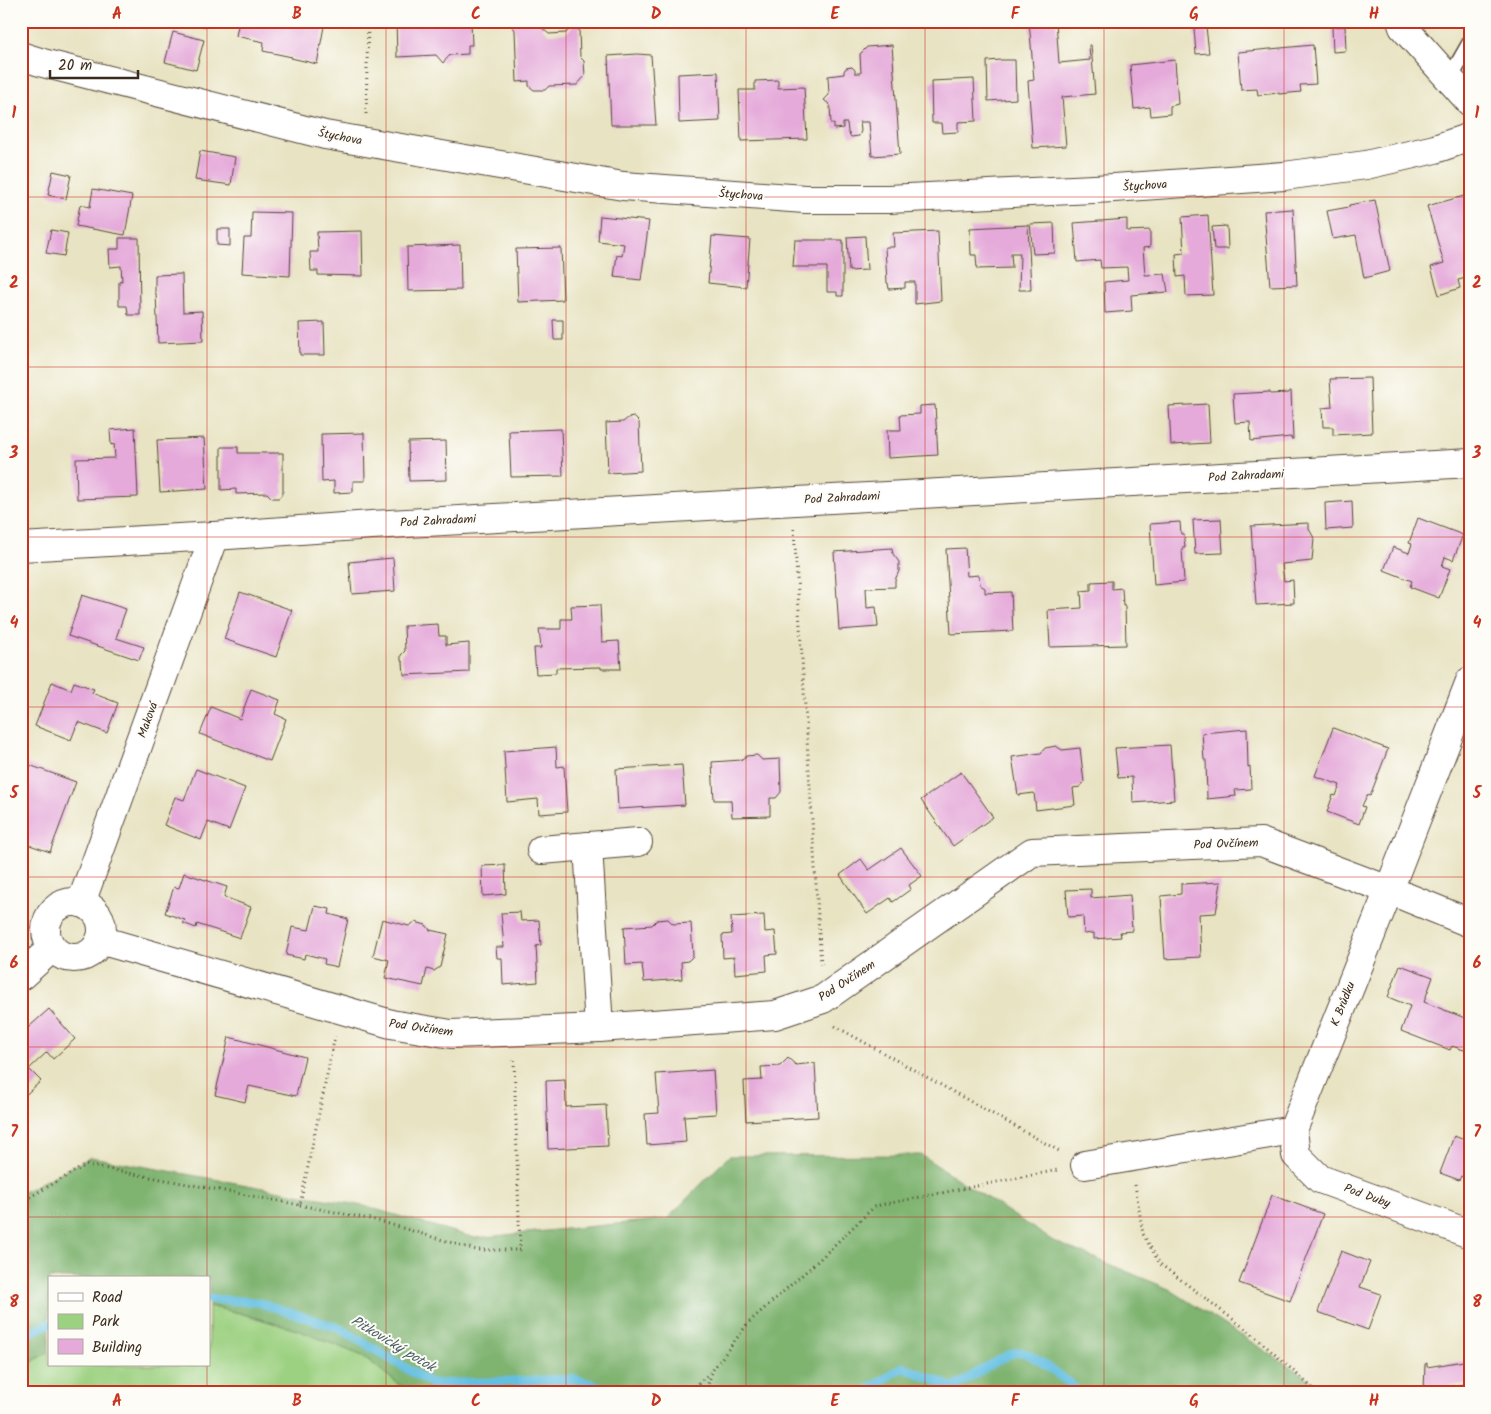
<svg xmlns="http://www.w3.org/2000/svg" width="1491" height="1414" viewBox="0 0 1491 1414" font-family="Kalam,sans-serif">
<style>
.green{fill:#9dd182;stroke:#6c7e50}
.forest{fill:#7eb370;stroke:#5c6e47}
.lines{fill:none;stroke-linecap:round;stroke-linejoin:round}
.stream{stroke:#64bfe2;stroke-width:9}
.building{fill:#e5aada}
.lane-casing{stroke:#554637;stroke-width:18}
.street-casing{stroke:#554637;stroke-width:30}
.secondary-casing{stroke:#554637;stroke-width:30}
.path{stroke:#554637;stroke-width:3;stroke-dasharray:1 4;stroke-linecap:butt}
.lane{stroke:#fff;stroke-width:15}
.street{stroke:#fff;stroke-width:28}
.secondary{stroke:#fff;stroke-width:28}
.grid{fill:none;stroke:#c8321e;stroke-width:1;stroke-opacity:0.55}
.labels{text-anchor:middle;dominant-baseline:central;stroke-width:4;stroke-linejoin:round;paint-order:stroke}
.street-label{font-size:12px;fill:#3b2a1e;stroke:#fdfcf7}
.water-label{font-size:14px;font-style:italic;fill:#495e63;stroke:#fdfcf7}
.neatline{fill:none;stroke:#c8321e;stroke-width:2}
.grid-label{font-size:16px;text-anchor:middle;font-weight:bold;fill:#c8321e}
</style>
<rect width="100%" height="100%" fill="#fdfcf7"/>
<filter id="ink" filterUnits="userSpaceOnUse"><feTurbulence type="fractalNoise" baseFrequency=".02" numOctaves="2"/><feDisplacementMap in="SourceGraphic" scale="10" xChannelSelector="R" yChannelSelector="G"/><feConvolveMatrix kernelMatrix="1 2 1 2 8 2 1 2 1" color-interpolation-filters="sRGB"/></filter>
<filter id="wash" filterUnits="userSpaceOnUse"><feTurbulence type="fractalNoise" baseFrequency=".0096" numOctaves="4" result="noise"/><feDisplacementMap in="SourceGraphic" scale="20" xChannelSelector="R" yChannelSelector="G"/><feGaussianBlur stdDeviation="1.12" result="paint"/><feColorMatrix in="noise" values="0 0 0 0 0 0 0 0 0 0 0 0 0 0 0 0 0 1.4 0 .05"/><feComposite in="paint" operator="in"/></filter>
<g filter="url(#wash)">
<rect width="100%" height="100%" fill="#e8e3c2"/>
<!-- green -->
<path class="green" d="M209,1306L240,1313L300,1331L363,1356L405,1389L427,1393H21V1369L49,1351V1365H209Z"/>
<!-- forest -->
<path class="forest" d="M921,1155L1053,1241L1169,1289L1331,1393H427L405,1389L363,1356L300,1331L240,1313L209,1306V1278H49V1351L21,1369V1193L91,1157L364,1206L475,1238L667,1219L729,1156Z"/>
<g class="lines">
<!-- stream -->
<g class="stream">
<path d="M209,1299L257,1302L339,1328L432,1384L574,1379L624,1393"/>
<path d="M21,1337L49,1324"/>
<path d="M863,1393L903,1367L954,1388C966,1380 1007,1352 1019,1352C1033,1352 1069,1383 1081,1393"/>
</g>
</g>
<g id="blocks">
<!-- building -->
<g class="building">
<path d="M185,21H208L207,27Z"/>
<path d="M239,21H325L317,64L291,58L292,57L263,51L264,42L236,36Z"/>
<path d="M396,21H471L472,45H468V54L450,55L443,63L436,55L397,57Z"/>
<path d="M511,21H542V28L549,34L566,33L572,27V21H583V24L579,29L580,57L584,61L585,76L577,85L549,86L545,90H534L529,86V81L517,82L515,30L512,26Z"/>
<path d="M1029,21H1056L1059,63L1090,60L1089,45H1091L1095,94L1062,97L1066,146L1033,148L1028,81L1034,80Z"/>
<path d="M1345,26L1346,51L1333,52L1332,27Z"/>
<path d="M1206,27L1209,53L1196,54L1194,28Z"/>
<path d="M173,32L204,40L196,70L165,62Z"/>
<path d="M892,45L900,154L872,156L869,122H860L861,131L859,136L851,137L848,132L847,123H843V128L834,129V124H831L830,105L824,100L829,95L828,76L844,74V71L846,68L852,67L855,70V73H861L860,54L867,47Z"/>
<path d="M1313,45L1316,84L1300,85L1301,92L1279,94V93L1258,95L1257,89L1241,90L1238,52Z"/>
<path d="M637,54L651,55L656,125H611L608,56Z"/>
<path d="M1001,60H1015L1016,99L988,101L987,61Z"/>
<path d="M1175,60L1178,104L1170,106V114L1151,116L1150,107L1134,109L1130,65Z"/>
<path d="M718,72L720,121L679,123L678,74Z"/>
<path d="M974,79L976,121L958,122V132L942,133L941,123H932L931,81Z"/>
<path d="M778,80V88L804,87L807,139L741,141L739,90H755V81Z"/>
<path d="M200,151L235,157L231,185L195,180Z"/>
<path d="M53,171L71,175L66,199L48,195Z"/>
<path d="M93,189L132,196L125,235L76,226L80,205L90,207Z"/>
<path d="M1464,196L1470,215V277L1458,280L1460,288L1439,295L1431,267L1444,263L1427,206Z"/>
<path d="M1375,200L1390,271L1364,278L1356,235L1333,239L1327,211L1349,207V205Z"/>
<path d="M1293,209L1297,285L1270,286L1264,211Z"/>
<path d="M252,212L292,213L290,276L242,273L244,238H251Z"/>
<path d="M1208,215L1213,295L1186,296L1185,276L1177,277L1176,254L1184,253L1182,217Z"/>
<path d="M600,216L649,221L641,280L614,277L617,255L622,256L624,244L598,241Z"/>
<path d="M1127,219V231L1150,230V247L1143,248L1145,275L1165,274L1168,292L1131,295L1132,311L1105,313L1104,282L1128,280L1127,267L1101,268L1100,260L1077,262L1074,223Z"/>
<path d="M1054,223L1055,253L1033,254L1030,224Z"/>
<path d="M1028,225L1031,290H1019L1020,253H1011L1012,268L977,269L976,255H971L970,228Z"/>
<path d="M1227,226L1228,249H1214L1212,227Z"/>
<path d="M217,229H230V246L217,245Z"/>
<path d="M51,230L68,233L64,256L46,253Z"/>
<path d="M362,231L363,276L318,275V271H311L310,252H318L317,232Z"/>
<path d="M938,231L941,301L915,304V282H905V288L889,289L888,283H887L885,247H894L893,233Z"/>
<path d="M712,236L750,239L746,287L708,283Z"/>
<path d="M865,236L867,270L849,271L847,237Z"/>
<path d="M119,238H139L140,315H128L127,306H119V282L122,281L121,266L110,267L109,249H119Z"/>
<path d="M795,240H843V296H837V292H827V267H793Z"/>
<path d="M460,245L461,290L408,291L407,247Z"/>
<path d="M561,248L563,300L518,302L516,249Z"/>
<path d="M182,274L183,312L202,311L203,341L158,343L156,293H155V275Z"/>
<path d="M553,320H563V340H554Z"/>
<path d="M324,322L325,355H300L299,323Z"/>
<path d="M1370,378L1372,433L1333,435V427H1323L1322,408L1332,407L1330,379Z"/>
<path d="M1289,391H1291L1293,439H1291V437L1251,441L1250,422L1235,423L1233,394L1270,392V394L1289,393Z"/>
<path d="M1208,404L1210,443L1171,445L1169,406Z"/>
<path d="M935,405L938,455L888,458L887,430H901L900,415L920,414V406Z"/>
<path d="M634,417L639,422L641,471L608,473L606,423L623,422L628,418Z"/>
<path d="M135,428L138,497L77,499L76,459L115,458L114,444L111,445L110,430Z"/>
<path d="M561,429L563,476L511,477L509,431Z"/>
<path d="M364,433L365,481H353V492L334,493V481L322,482L321,434Z"/>
<path d="M204,438L207,489L160,492L157,440Z"/>
<path d="M446,441L447,480L409,481L408,442Z"/>
<path d="M221,447H238V453H283V493L279,498H272L267,493L236,494V489L221,490Z"/>
<path d="M1352,501L1353,528L1326,530L1325,503Z"/>
<path d="M1418,518L1463,535L1453,560L1445,557L1442,566L1450,569L1439,598L1410,587L1412,581L1384,570L1393,547L1409,553L1412,544L1409,543Z"/>
<path d="M1221,519L1223,553L1195,554L1193,520Z"/>
<path d="M1180,522L1181,534H1184L1185,548H1182L1184,582L1154,585L1150,524Z"/>
<path d="M1309,523V529L1314,538L1312,561L1282,564L1284,581L1293,580L1294,603L1256,605L1251,526Z"/>
<path d="M892,548L893,554L899,562V571L895,580V587L866,588L867,608L876,607L878,627L839,630L834,552Z"/>
<path d="M965,548L967,576L979,575L980,585L985,588V593L1011,592L1013,631L951,634L946,549Z"/>
<path d="M393,558L395,591L352,594L349,562Z"/>
<path d="M1112,581V589L1122,588L1123,606H1125L1126,645L1050,647L1048,610L1082,608L1081,591L1091,590V582Z"/>
<path d="M240,592L292,610L276,657L224,639Z"/>
<path d="M82,595L126,609L116,638L144,647L139,660L68,636Z"/>
<path d="M600,605L602,642L619,641L621,669H601V667L556,668V673L536,674L534,648H541L539,629H561V619H572L571,606Z"/>
<path d="M438,624L439,636H446V645L469,643V672L404,675L403,662L401,661V655L405,651L404,626Z"/>
<path d="M52,682L71,690L74,682L94,689L92,693L118,703L107,733L78,722L71,740L35,726Z"/>
<path d="M251,689L280,700L275,714L286,719L270,761L200,734L211,707L240,719Z"/>
<path d="M1333,728L1388,749L1370,796L1367,795L1362,806L1365,807L1359,824L1327,812L1333,795L1336,796L1340,785L1315,776Z"/>
<path d="M1247,729L1248,767L1250,766L1251,789L1235,790L1236,796L1207,799L1206,760H1204L1202,733Z"/>
<path d="M1170,745L1174,800L1133,803L1132,777L1118,778L1115,748Z"/>
<path d="M1056,746L1062,750L1080,748L1084,782L1080,787L1073,788L1075,805L1036,810L1034,793L1018,795L1012,757L1041,753L1045,748Z"/>
<path d="M556,747L557,767L564,766L567,812L539,814L538,799L507,802L504,751Z"/>
<path d="M757,755L762,760L780,759L781,792L776,798H770V816L732,817L731,800H714L712,762L741,760L746,756Z"/>
<path d="M21,762L76,782L50,852L21,842Z"/>
<path d="M682,765L685,805L618,809L616,769Z"/>
<path d="M196,769L245,788L229,830L208,822L201,840L164,825L175,797L184,800Z"/>
<path d="M961,772L993,817L953,846L921,800Z"/>
<path d="M901,848L922,876L909,885L911,889L893,902L890,898L867,914L840,875L861,859L869,870Z"/>
<path d="M1470,854V875L1463,872Z"/>
<path d="M505,865L506,894L483,896L482,866Z"/>
<path d="M184,873L227,887L224,897L251,907L240,938L197,924L196,928L183,923L185,920L165,913L174,887L179,888Z"/>
<path d="M1221,882L1216,913L1199,914L1201,957L1165,959L1161,896L1181,894V884Z"/>
<path d="M1091,889V898L1130,895L1132,931L1120,932L1121,937L1094,939V933L1084,934L1083,916L1068,917L1066,890Z"/>
<path d="M315,906L330,909L329,914L348,919L337,967L324,964L325,959L305,954L304,959L286,955L292,927L309,930Z"/>
<path d="M520,912L521,921L539,920L541,945L536,946L538,982L503,985L502,958H497L496,947H504L501,913Z"/>
<path d="M764,915L765,932L775,931L777,954L766,955L767,971L735,974L734,957L723,958L722,935L732,934L731,917Z"/>
<path d="M382,919L409,926L415,922L426,925L430,930L448,934L440,967L434,971L427,969L423,986L385,978L389,960L373,956Z"/>
<path d="M668,919L673,924L691,923L693,956L688,961L681,962L682,979L644,982L642,964L626,965L624,927L652,925L657,920Z"/>
<path d="M1400,965L1433,977L1424,1002L1470,1020V1052L1452,1046L1450,1050L1401,1031L1410,1006L1388,997Z"/>
<path d="M49,1009L75,1039L53,1059L47,1052L29,1069L41,1081L21,1099V1034Z"/>
<path d="M229,1037L305,1057L296,1096L249,1086L245,1102L215,1095Z"/>
<path d="M788,1058L796,1065L815,1063L818,1117L746,1121L744,1081L762,1080L761,1067L780,1066Z"/>
<path d="M713,1070L716,1114L684,1116L686,1142L647,1145L645,1114L659,1113L656,1074Z"/>
<path d="M565,1080L566,1107L606,1105L608,1146L548,1149L546,1081Z"/>
<path d="M1454,1136L1470,1142V1179L1461,1176L1459,1180L1440,1173Z"/>
<path d="M1272,1195L1323,1214L1290,1301L1239,1283Z"/>
<path d="M1341,1251L1370,1262L1360,1287L1381,1294L1368,1330L1318,1312Z"/>
<path d="M1470,1360V1383L1424,1391L1425,1364L1427,1363V1367Z"/>
</g>
</g>
</g>
<g filter="url(#ink)">
<use href="#blocks" fill-opacity="0" stroke="#554637" stroke-width="1"/>
<g class="lines">
<!-- lane casing -->
<g class="lane-casing">
<path id="lane" d="M1450,78L1470,43"/>
</g>
<!-- street casing -->
<g class="street-casing">
<g id="street">
<path d="M1401,21L1403,27L1470,102"/>
<path d="M21,547L214,536L372,525L1470,463"/>
<path d="M588,846L599,1028"/>
<path d="M541,850L638,842"/>
<circle cx="74" cy="930" r="28"/>
<path d="M81,903L214,536"/>
<path d="M100,940L391,1024L451,1034L599,1028L775,1015L823,999L1032,852L1261,842L1389,890L1470,923"/>
<path d="M21,976L52,948"/>
<path d="M1293,1130L1296,1155L1320,1179L1470,1234"/>
<path d="M1085,1165L1293,1130L1389,890L1470,681"/>
</g>
</g>
<!-- secondary casing -->
<g class="secondary-casing">
<path id="secondary" d="M21,56L43,63L325,135L623,186L805,199H888L1114,188L1284,176L1366,165L1435,149L1470,137"/>
</g>
<!-- path -->
<g class="path">
<path d="M366,114L368,21"/>
<path d="M794,529L821,965"/>
<path d="M835,1026L1061,1152"/>
<path d="M1135,1185L1143,1234L1160,1264L1251,1333L1318,1393"/>
<path d="M21,1202L86,1165L300,1205L335,1036"/>
<path d="M300,1205L379,1221L476,1250H520L514,1059"/>
<path d="M687,1393L712,1371L749,1322L820,1259L875,1206L1058,1170"/>
<path d="M705,1393L712,1372"/>
</g>
<!-- lane -->
<use href="#lane" class="lane"/>
<!-- street -->
<use href="#street" class="street"/>
<!-- secondary -->
<use href="#secondary" class="secondary"/>
</g>
</g>
<!-- grid -->
<path class="grid" d="M207,21V1278M386,21V1393M566,21V1393M746,21V1393M925,21V1393M1104,21V1393M1284,21V1393M21,197H1470M21,367H1470M21,537H1470M21,707H1470M21,877H1470M21,1047H1470M21,1217H1470M207,1365V1393"/>
<g class="labels">
<!-- street labels -->
<g class="street-label">
<text transform="translate(340 137) rotate(11)">Štychova</text>
<text transform="translate(1145 186) rotate(-4)">Štychova</text>
<text transform="translate(741 195) rotate(4)">Štychova</text>
<text transform="translate(1246 476) rotate(-3)">Pod Zahradami</text>
<text transform="translate(842 498) rotate(-3)">Pod Zahradami</text>
<text transform="translate(438 521) rotate(-3)">Pod Zahradami</text>
<text transform="translate(148 720) rotate(-70)">Maková</text>
<text transform="translate(1226 844) rotate(-2)">Pod Ovčínem</text>
<text transform="translate(847 981) rotate(-33)">Pod Ovčínem</text>
<text transform="translate(1343 1004) rotate(-68)">K Brůdku</text>
<text transform="translate(421 1028) rotate(8)">Pod Ovčínem</text>
<text transform="translate(1367 1196) rotate(20)">Pod Duby</text>
</g>
<!-- water labels -->
<g class="water-label">
<text transform="translate(393 1344) rotate(31)">Pitkovický potok</text>
</g>
</g>
<!-- margin -->
<rect width="1491" height="1414" fill="none" stroke="#fdfcf7" stroke-width="55"/>
<!-- legend -->
<rect x="48" y="1276" width="162" height="90" fill="#fdfcf7" stroke="#afa8a0"/>
<rect x="58" y="1293" width="25" height="8" fill="#ffffff" stroke="#afa8a0"/>
<text x="92" y="1302" font-size="15" fill="#3b2a1e">Road</text>
<rect x="58" y="1314" width="25" height="15" fill="#9dd182" stroke="#afa8a0"/>
<text x="92" y="1326" font-size="15" fill="#3b2a1e">Park</text>
<rect x="58" y="1339" width="25" height="15" fill="#e5aada" stroke="#afa8a0"/>
<text x="92" y="1352" font-size="15" fill="#3b2a1e">Building</text>
<!-- scale -->
<path d="M50 70v8h88v-8" fill="none" stroke="#3b2a1e" stroke-width="2.5"/>
<text x="58" y="70" font-size="15" fill="#3b2a1e" stroke="#fdfcf7" stroke-width="4" paint-order="stroke">20 m</text>
<rect x="28" y="28" width="1436" height="1358" class="neatline"/>
<g class="grid-label">
<text x="117" y="19">A</text>
<text x="297" y="19">B</text>
<text x="476" y="19">C</text>
<text x="656" y="19">D</text>
<text x="835" y="19">E</text>
<text x="1015" y="19">F</text>
<text x="1194" y="19">G</text>
<text x="1374" y="19">H</text>
<text x="14" y="118">1</text>
<text x="1477" y="118">1</text>
<text x="14" y="288">2</text>
<text x="1477" y="288">2</text>
<text x="14" y="458">3</text>
<text x="1477" y="458">3</text>
<text x="14" y="628">4</text>
<text x="1477" y="628">4</text>
<text x="14" y="798">5</text>
<text x="1477" y="798">5</text>
<text x="14" y="968">6</text>
<text x="1477" y="968">6</text>
<text x="14" y="1137">7</text>
<text x="1477" y="1137">7</text>
<text x="14" y="1307">8</text>
<text x="1477" y="1307">8</text>
<text x="117" y="1406">A</text>
<text x="297" y="1406">B</text>
<text x="476" y="1406">C</text>
<text x="656" y="1406">D</text>
<text x="835" y="1406">E</text>
<text x="1015" y="1406">F</text>
<text x="1194" y="1406">G</text>
<text x="1374" y="1406">H</text>
</g>
</svg>
